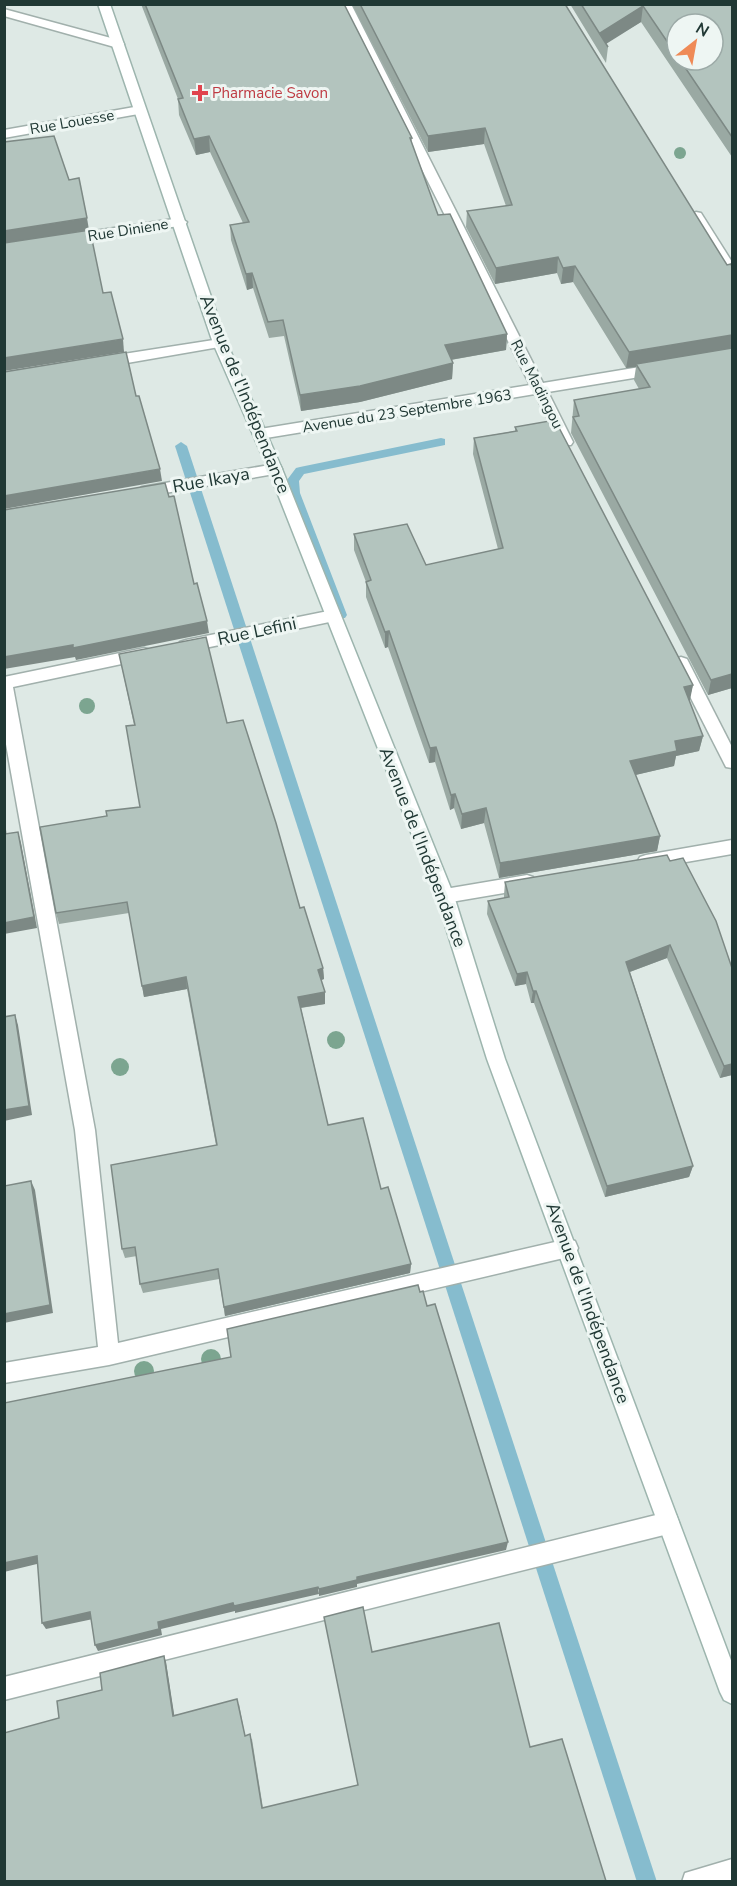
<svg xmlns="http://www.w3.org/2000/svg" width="737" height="1886" viewBox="0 0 737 1886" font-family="'Nunito Sans',sans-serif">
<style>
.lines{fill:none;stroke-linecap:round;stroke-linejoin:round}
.stream{fill:#86bcce;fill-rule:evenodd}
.street-casing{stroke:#a1b0ac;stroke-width:3}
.secondary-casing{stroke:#9db5ae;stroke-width:3}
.street{fill:#fff;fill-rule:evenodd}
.secondary{fill:#fff;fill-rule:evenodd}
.tree{fill:#7ca590}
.wall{fill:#9aa9a3;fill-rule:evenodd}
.shaded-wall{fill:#7d8985}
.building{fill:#b3c4be;stroke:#7d8985;stroke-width:1.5}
.health-dot{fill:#e0444e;stroke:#eef6f3;stroke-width:2}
.labels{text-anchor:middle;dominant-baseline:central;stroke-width:6;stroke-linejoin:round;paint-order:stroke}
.far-health-label{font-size:15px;fill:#be3a42;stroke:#eef6f3;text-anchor:start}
.far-street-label{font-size:15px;fill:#203834;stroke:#eef6f3}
.street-label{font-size:18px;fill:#203834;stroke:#eef6f3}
</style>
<rect width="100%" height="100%" fill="#dee9e5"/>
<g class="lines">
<!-- stream -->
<g class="stream">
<path d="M441,438L445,439V445L304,474L299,481L300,493L347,615L345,618H335L288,493L287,480L296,468L300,467Z"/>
<path d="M181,442L187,446L657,1882H637L175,446Z"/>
</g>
<!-- street casing -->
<g class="street-casing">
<g id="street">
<path d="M339,4H351L543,383L658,364L665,369L658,374L548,392L573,442L571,445H561L535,394L260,439L253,434L260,429L530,385Z"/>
<path d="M4,9L122,41L124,44L118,48L4,16Z"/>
<path d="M140,106L144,107L146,110L144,113L4,138V130Z"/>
<path d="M696,212L701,213L732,262V276L727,275L689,216Z"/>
<path d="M180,218L187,222L185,225L68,243L61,239L68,235Z"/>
<path d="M220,339L225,340L227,343L225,346L104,367L97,362L104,357Z"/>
<path d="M275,464L280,465L282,469L280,473L142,497L135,492L142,487Z"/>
<path d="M333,610L339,612L341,616L339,620L186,652L180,650L178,646L180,642L186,640Z"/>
<path d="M144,648L150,650L152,654L150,658L13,687L95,1130L118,1343L568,1239L575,1241L578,1248L575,1255L568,1257L109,1365L4,1383V1363L98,1347L75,1130L4,733V677Z"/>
<path d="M681,657L687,659L732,747V768L726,767L673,663L675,659Z"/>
<path d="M732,840V854L646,869L640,867L637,862L640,857L646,855Z"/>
<path d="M527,875L533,877L536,882L533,887L527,889L445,903L439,901L436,896L439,891L445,889Z"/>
<path d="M668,1512L676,1515L679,1523L676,1531L668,1534L4,1700V1677Z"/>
<path d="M732,1859V1882H682L685,1873Z"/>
</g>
</g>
<!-- secondary casing -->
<g class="secondary-casing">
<path id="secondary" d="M98,4H110L227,343L282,469L454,896L505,1059L732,1663V1704L724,1700L720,1692L487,1059L436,896L268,469L213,343Z"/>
</g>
<!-- street -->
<use href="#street" class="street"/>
<!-- secondary -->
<use href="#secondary" class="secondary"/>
</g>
<!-- trees -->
<g class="tree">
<circle cx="680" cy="153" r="6"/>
<circle cx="87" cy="706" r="8"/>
<circle cx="336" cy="1040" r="9"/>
<circle cx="120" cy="1067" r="9"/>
<circle cx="211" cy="1359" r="10"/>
<circle cx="144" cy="1371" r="10"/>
</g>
<!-- wall -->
<g class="wall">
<path d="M141,4H344L412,138L411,143L438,215L507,334L506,350L451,360L453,363L452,379L360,402L301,411L284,336L269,338L253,288L247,290L231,240L230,225L243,223L210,152L196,155L179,115L178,99Z"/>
<path d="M352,4H565L732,688L708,695L571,433L574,400L639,389L634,380L636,367L626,368L573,282L561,284L557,273L495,284L466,227L467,211L506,206L484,144L428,152Z"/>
<path d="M570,4H732V157L641,22L606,43L608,47L606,63ZM677,24L713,60H677Z"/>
<path d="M515,427L693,685L689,700L703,736L699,751L676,756L674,766L635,775L660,836L657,851L499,878L484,823L461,829L454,808L450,810L435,762L429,763L388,647L385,648L366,597V582L354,550V534L426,565L498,549L473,454L474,438L515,431Z"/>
<path d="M119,654L227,723L300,908L323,968L324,979L321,980L325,992V1004L301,1008L328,1125L381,1189L411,1264L410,1273L225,1316L219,1279L143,1293L140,1284L137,1256L125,1258L122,1249L216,1145L187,989L144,997L129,913L59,924L56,913L107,816L140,807L134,725Z"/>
<path d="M667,855L732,1075L720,1078L667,958L630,972L693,1166L689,1177L605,1197L534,1003H531L526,984L515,986L487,914L488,901L504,898V895L505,882Z"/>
<path d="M324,1617L372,1652L530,1747L4,1881L59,1718L102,1690L164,1656L166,1662L174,1715L239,1704L245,1736L252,1739L263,1808L358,1785Z"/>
</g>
<!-- shaded-wall -->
<g class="shaded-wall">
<path d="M643,6L641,22L606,44L600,33Z"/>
<path d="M4,97L6,108L4,109Z"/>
<path d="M485,128L484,144L428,152V136Z"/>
<path d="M209,136L210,152L196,155L194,139Z"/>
<path d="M87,218L89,230L4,244V231Z"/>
<path d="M558,257L557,273L495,284L496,268Z"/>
<path d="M575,266L573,282L561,284L563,268Z"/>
<path d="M252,273L253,288L247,290L246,274Z"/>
<path d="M507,334L506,350L444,361L445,345Z"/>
<path d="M732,335V350L636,364V367L626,368L629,352Z"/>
<path d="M123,339L124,352L4,371V358Z"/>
<path d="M453,363L452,379L360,402L301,411L300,395Z"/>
<path d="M160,469L162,481L4,509V496Z"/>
<path d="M207,621L209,633L76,660L75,657L4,669V657Z"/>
<path d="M389,631L388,647L385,648V632Z"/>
<path d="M732,674V688L708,695L711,680Z"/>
<path d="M693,685L690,700L681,702L684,687Z"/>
<path d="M703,736L699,751L676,756L674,766L627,777L630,761L675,741Z"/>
<path d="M436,747L435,762L429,763L430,748Z"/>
<path d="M455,794L454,808L450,810L451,795Z"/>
<path d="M486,808L484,823L461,829L462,814Z"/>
<path d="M4,813L8,846L4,831Z"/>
<path d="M18,832L21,843L37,928L4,934V923Z"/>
<path d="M660,836L657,851L499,878L500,863Z"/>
<path d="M670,945L667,958L624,974L626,962Z"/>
<path d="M323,968L324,979L319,981L318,970Z"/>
<path d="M527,972L526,984L515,986L517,974Z"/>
<path d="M186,977L187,989L144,997L142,986Z"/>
<path d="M533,991H536L534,1003H531Z"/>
<path d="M325,992V1004L299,1008L298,997Z"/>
<path d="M15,1015L18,1025L32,1115L4,1121V1110Z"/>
<path d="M732,1064V1075L720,1078L724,1066Z"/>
<path d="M693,1166L689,1177L605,1197L607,1186Z"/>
<path d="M31,1181L35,1190L53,1313L4,1323V1314Z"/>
<path d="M411,1264L410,1273L225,1316L224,1307Z"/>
<path d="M508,1542L506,1550L357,1584V1587L319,1596V1589L357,1577Z"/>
<path d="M37,1556L41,1563L4,1572V1563Z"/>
<path d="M318,1587L319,1594L235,1613V1611L161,1629L162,1635L98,1651L95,1645L158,1622L233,1603Z"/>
<path d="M90,1612L93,1619L46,1629L42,1623Z"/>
<path d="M164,1656L166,1662L175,1720L173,1716Z"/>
</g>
<!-- building -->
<g class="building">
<path d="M145,4H344L412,138H410L438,215L450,214L507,334L445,345L453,363L360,386L300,395L283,320L268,322L252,273L246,274L230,225L249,222L209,136L194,139L178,99L183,98Z"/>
<path d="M360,4H565L727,265L731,264L732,267V335L629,352L575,266L563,268L558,257L496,268L467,211L512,205L485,128L428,136Z"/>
<path d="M581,4H732V137L680,60H713V24H677V56L643,6L600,33L608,47Z"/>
<path d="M54,136L69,180L79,178L87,218L4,231V142Z"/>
<path d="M90,230L103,293L111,292L123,339L4,358V243Z"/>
<path d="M732,348V674L711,680L573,417L579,416L574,400L650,387L636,364Z"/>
<path d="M126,352L136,396H139L160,469L4,496V372Z"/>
<path d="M555,420L693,685L684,687L703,736L675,741L677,751L630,761L660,836L500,863L486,808L462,814L455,794L451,795L436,747L430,748L389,631L385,632L366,582L371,580L354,534L407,524L426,565L503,548L474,438L517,431L515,427Z"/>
<path d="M165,483L169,497L174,496L194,584L197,583L207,621L73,648V645L4,657V510Z"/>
<path d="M206,637L227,723L243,720L276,823L300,908L304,907L323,968L318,970L325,992L298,997L328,1125L363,1118L381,1189L388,1187L411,1264L224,1307L218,1269L140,1284L135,1247L122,1249L111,1165L217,1145L186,977L142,986L127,902L56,913L40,827L107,816L106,811L140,807L126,726L135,725L119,654Z"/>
<path d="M4,831L5,834L18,832L34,917L4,923Z"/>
<path d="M667,855L670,861L683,858L716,921L732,968V1064L724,1066L670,945L626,962L693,1166L607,1186L536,991H533L527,972L517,974L488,901L509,897L505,882Z"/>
<path d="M15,1015L29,1106L4,1110V1017Z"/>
<path d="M31,1181L50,1305L4,1314V1186Z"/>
<path d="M418,1285L420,1292L423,1291L427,1306L435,1304L508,1542L357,1577V1580L319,1589L318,1587L234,1606L233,1603L158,1622L159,1629L95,1645L90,1612L42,1623L37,1556L4,1563V1403L231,1357L227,1329Z"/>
<path d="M363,1607L372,1652L499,1623L530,1747L562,1739L606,1881H4V1733L59,1718L57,1701L102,1690L100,1673L164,1656L173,1716L237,1699L245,1736L250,1734L262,1808L358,1785L324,1617Z"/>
</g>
<!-- markers -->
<path class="health-dot" d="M197 84h6v6h6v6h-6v6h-6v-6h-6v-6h6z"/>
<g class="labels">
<!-- far-health labels -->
<g class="far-health-label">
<text x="212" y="93">Pharmacie Savon</text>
</g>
<!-- far-street labels -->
<g class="far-street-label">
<text transform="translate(72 122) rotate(-10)">Rue Louesse</text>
<text transform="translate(128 230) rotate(-9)">Rue Diniene</text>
<text transform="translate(537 384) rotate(63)">Rue Madingou</text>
<text transform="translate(407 411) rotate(-9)">Avenue du 23 Septembre 1963</text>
</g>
<!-- street labels -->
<g class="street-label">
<text transform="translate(245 394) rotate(68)">Avenue de l'Indépendance</text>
<text transform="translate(211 480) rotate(-10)">Rue Ikaya</text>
<text transform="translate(257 631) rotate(-12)">Rue Lefini</text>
<text transform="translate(423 847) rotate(69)">Avenue de l'Indépendance</text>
<text transform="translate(588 1303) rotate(70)">Avenue de l'Indépendance</text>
</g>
</g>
<!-- border -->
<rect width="737" height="1886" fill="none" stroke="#203834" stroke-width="12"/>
<!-- north arrow -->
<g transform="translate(695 42) rotate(31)"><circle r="28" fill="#eef6f3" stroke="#9caaa7" stroke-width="1.5"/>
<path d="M0-4.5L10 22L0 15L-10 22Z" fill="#ef8a56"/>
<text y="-9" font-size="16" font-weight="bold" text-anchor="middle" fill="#203834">N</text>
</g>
</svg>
